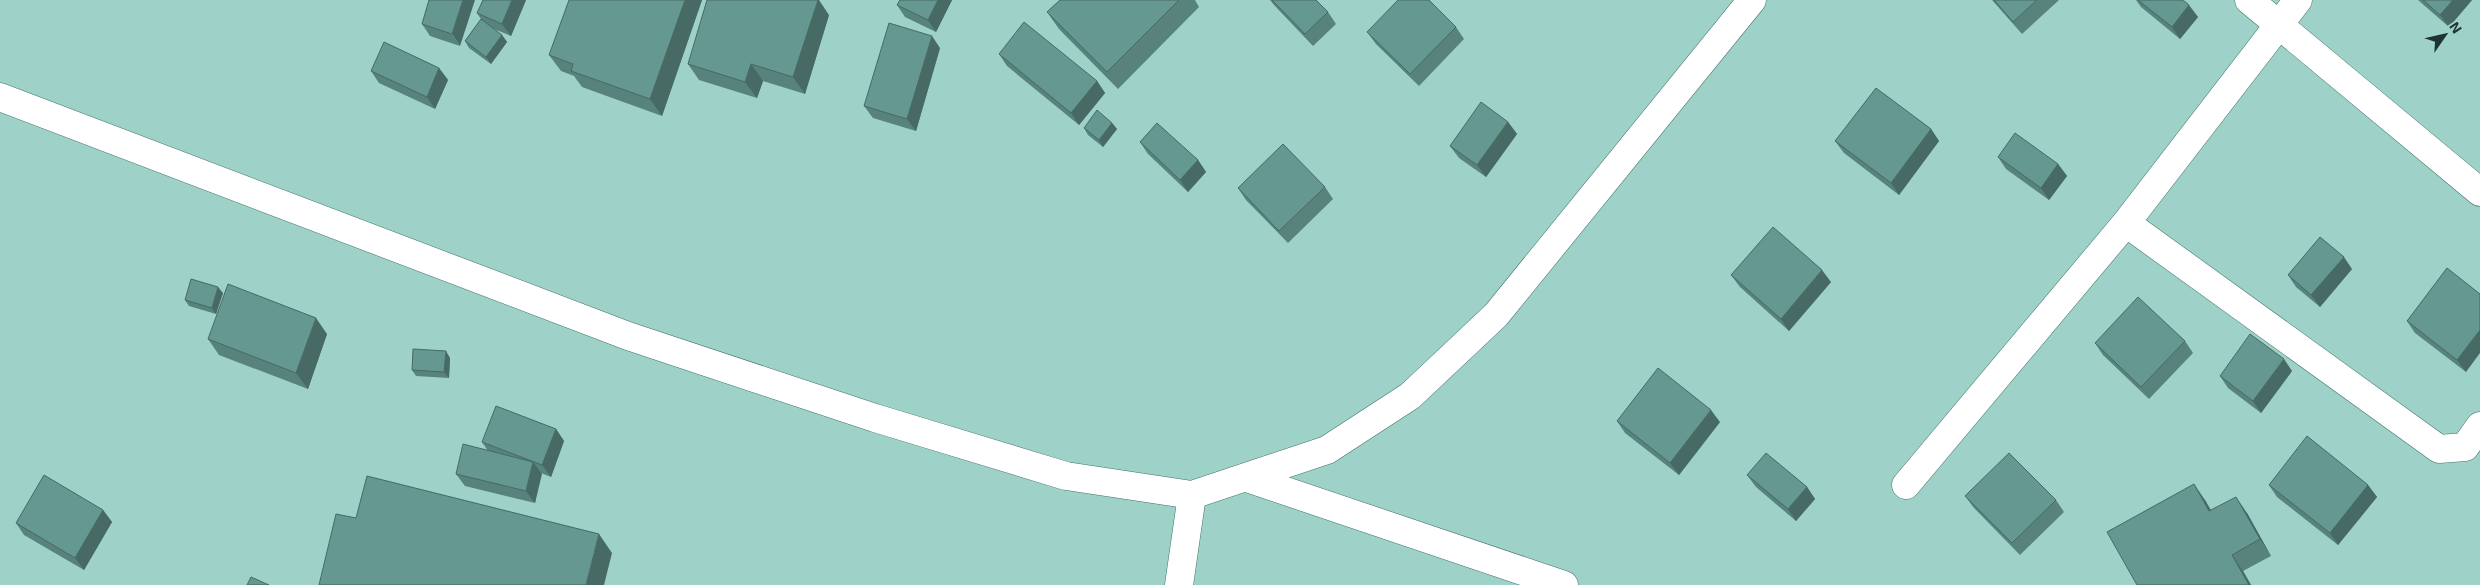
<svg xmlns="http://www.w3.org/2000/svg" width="2480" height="585" viewBox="0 0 2480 585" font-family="'Exo 2',sans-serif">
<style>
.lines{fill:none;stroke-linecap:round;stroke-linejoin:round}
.minor-casing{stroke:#40736b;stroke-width:29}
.tertiary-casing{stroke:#40736b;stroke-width:29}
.minor{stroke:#fff;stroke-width:28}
.tertiary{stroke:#fff;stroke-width:28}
.wall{fill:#57837c}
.shaded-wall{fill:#476a65}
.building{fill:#659890;stroke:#476a65}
</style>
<rect width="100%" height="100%" fill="#9ed2c9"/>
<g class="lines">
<!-- minor casing -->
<g class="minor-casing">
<g id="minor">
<path d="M2249,0L2480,192"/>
<path d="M2126,223L2439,449L2465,447L2480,426"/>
<path d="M1247,478L1564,585"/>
<path d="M1906,485L2126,223L2298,0"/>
<path d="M1179,585L1192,495"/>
</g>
</g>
<!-- tertiary casing -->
<g class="tertiary-casing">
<path id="tertiary" d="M0,97L628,336L875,418L1066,476L1192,495L1327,450L1410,396L1496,315L1752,0"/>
</g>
<!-- minor -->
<use href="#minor" class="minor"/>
<!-- tertiary -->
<use href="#tertiary" class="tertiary"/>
</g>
<!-- wall -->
<g class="wall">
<path d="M429,0L460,46L430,36L422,24Z"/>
<path d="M483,0H526L511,36L494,29L502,35L507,42L491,64L469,48L465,41L481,19L477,13Z"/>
<path d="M702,0L662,116L582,87L574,76L561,71L549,55Z"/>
<path d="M900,0H952L936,32L905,17L897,5Z"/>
<path d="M1060,0H1195L1199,7L1118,89L1059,29L1047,12Z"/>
<path d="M1270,0H1316L1328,12L1336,24L1313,46L1274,5Z"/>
<path d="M1992,0H2059L2022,34Z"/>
<path d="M2136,0H2183L2198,17L2180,39L2141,7Z"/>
<path d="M2418,0H2472L2449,27Z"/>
<path d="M829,15L805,94L763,81L757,98L699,80L688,64Z"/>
<path d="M1456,27L1464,39L1419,86L1376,44L1367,32Z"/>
<path d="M940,48L916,131L873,118L864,106Z"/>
<path d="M999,54L1097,81L1105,93L1079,125L1007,66Z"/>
<path d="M439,68L448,80L435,109L379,83L371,71Z"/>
<path d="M1508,122L1517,134L1486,177L1459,158L1450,146Z"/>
<path d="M1112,123L1117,129L1103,147L1088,135L1084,128Z"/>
<path d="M1931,129L1939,141L1899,195L1844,153L1835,141Z"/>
<path d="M1140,142L1198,160L1206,172L1188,192L1148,154Z"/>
<path d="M1998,157L2058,164L2067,176L2049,200L2006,169Z"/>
<path d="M1325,187L1333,199L1288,243L1246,200L1238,188Z"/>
<path d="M2352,269L2320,307L2296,287L2288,275Z"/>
<path d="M1731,275L1831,282L1789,331L1740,287Z"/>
<path d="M223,293L216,314L189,306L185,300Z"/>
<path d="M2480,294L2466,372L2415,333L2407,321Z"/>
<path d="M327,334L308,389L219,355L208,339Z"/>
<path d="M2185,341L2193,353L2149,399L2103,355L2095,343Z"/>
<path d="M450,358L449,378L416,376L412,370Z"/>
<path d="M2292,371L2261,413L2228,388L2220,376Z"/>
<path d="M1617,421L1720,422L1679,475L1625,433Z"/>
<path d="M556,429L564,441L551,477L541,473L535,503L465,486L456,474L488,451L482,442Z"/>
<path d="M1747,475L1807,487L1815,499L1796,521L1756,487Z"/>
<path d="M2269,485H2368L2377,497L2338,545L2277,497Z"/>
<path d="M1965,496L2056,500L2064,512L2020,555L1974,508Z"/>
<path d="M2205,500L2211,510L2247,513L2271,556L2243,571L2251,585H2137Z"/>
<path d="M103,510L112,522L84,570L24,535L16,523Z"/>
</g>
<!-- shaded-wall -->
<g class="shaded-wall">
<path d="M463,0H475L460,46L452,34Z"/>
<path d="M512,0H526L511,36L502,24Z"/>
<path d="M685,0H702L662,116L650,99Z"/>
<path d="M818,0H819L829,15L805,94L793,77Z"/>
<path d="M938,0H952L936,32L928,20Z"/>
<path d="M2453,0H2472L2449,27L2440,15Z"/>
<path d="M2189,5L2198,17L2180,39L2172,27Z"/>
<path d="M502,35L507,42L491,64L486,57Z"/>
<path d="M932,36L940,48L916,131L907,119Z"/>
<path d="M751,64L763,81L757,98L745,82Z"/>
<path d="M439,68L448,80L435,109L427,97Z"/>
<path d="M1097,81L1105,93L1079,125L1071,113Z"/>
<path d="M1508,122L1517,134L1486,177L1477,165Z"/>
<path d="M1112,123L1117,129L1103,147L1099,140Z"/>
<path d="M1931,129L1939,141L1899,195L1891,183Z"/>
<path d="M1198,160L1206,172L1188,192L1180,180Z"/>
<path d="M2058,164L2067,176L2049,200L2041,188Z"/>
<path d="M2344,257L2352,269L2320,307L2311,295Z"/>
<path d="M1822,270L1831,282L1789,331L1781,319Z"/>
<path d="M218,287L223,293L216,314L212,308Z"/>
<path d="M316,318L327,334L308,389L296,373Z"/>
<path d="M2480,330V353L2466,372L2457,360Z"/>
<path d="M446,351L450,358L449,378L444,372Z"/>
<path d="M2284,359L2292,371L2261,413L2253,401Z"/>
<path d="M1711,410L1720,422L1679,475L1670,463Z"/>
<path d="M556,429L564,441L551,477L542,465Z"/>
<path d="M533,462L542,474L535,503L526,491Z"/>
<path d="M2194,484L2205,500L2220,528L2209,511Z"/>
<path d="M2368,485L2377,497L2338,545L2330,533Z"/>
<path d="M1807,487L1815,499L1796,521L1788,509Z"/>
<path d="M2236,497L2247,513L2271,556L2260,539Z"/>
<path d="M103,510L112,522L84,570L75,558Z"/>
<path d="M599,534L612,553L604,585H586Z"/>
<path d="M2232,555L2243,571L2251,585H2249Z"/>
</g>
<!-- building -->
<g class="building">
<path d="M429,0H463L452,34L422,24Z"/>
<path d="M483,0H512L502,24L477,13Z"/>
<path d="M569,0H685L650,99L571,71L573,64L549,55Z"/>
<path d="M707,0H818L793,77L751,64L745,82L688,64Z"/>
<path d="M900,0H938L928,20L897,5Z"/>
<path d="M1060,0H1179L1107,72L1047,12Z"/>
<path d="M1272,0H1316L1328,12L1305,34Z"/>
<path d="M1398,0H1429L1456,27L1410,74L1367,32Z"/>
<path d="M1994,0H2037L2013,22Z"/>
<path d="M2138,0H2183L2189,5L2172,27Z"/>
<path d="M2423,0H2453L2440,15Z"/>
<path d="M481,19L502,35L486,57L465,41Z"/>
<path d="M1024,22L1097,81L1071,113L999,54Z"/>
<path d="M889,23L932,36L907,119L864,106Z"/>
<path d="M384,42L439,68L427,97L371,71Z"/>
<path d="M1876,88L1931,129L1891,183L1835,141Z"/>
<path d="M1481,102L1508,122L1477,165L1450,146Z"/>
<path d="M1097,110L1112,123L1099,140L1084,128Z"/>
<path d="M1157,123L1198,160L1180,180L1140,142Z"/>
<path d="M2015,133L2058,164L2041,188L1998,157Z"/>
<path d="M1283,144L1325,187L1279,231L1238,188Z"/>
<path d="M1773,227L1822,270L1781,319L1731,275Z"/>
<path d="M2320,237L2344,257L2311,295L2288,275Z"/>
<path d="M2447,268L2480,294V330L2457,360L2407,321Z"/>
<path d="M191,279L218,287L212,308L185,300Z"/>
<path d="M228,284L316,318L296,373L208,339Z"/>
<path d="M2138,297L2185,341L2141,387L2095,343Z"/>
<path d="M2250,334L2284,359L2253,401L2220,376Z"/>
<path d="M413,349L446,351L444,372L412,370Z"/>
<path d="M1658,368L1711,410L1670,463L1617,421Z"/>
<path d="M496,406L556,429L542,465L482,442Z"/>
<path d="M2307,436L2368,485L2330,533L2269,485Z"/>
<path d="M463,444L533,462L526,491L456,474Z"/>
<path d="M1766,453L1807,487L1788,509L1747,475Z"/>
<path d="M2009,453L2056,500L2012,543L1965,496Z"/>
<path d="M44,475L103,510L75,558L16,523Z"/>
<path d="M367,476L599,534L586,585H319L336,514L356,518Z"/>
<path d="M2194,484L2209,511L2236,497L2260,539L2232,555L2249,585H2137L2107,532Z"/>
<path d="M251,577L269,585H247Z"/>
</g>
<!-- north arrow -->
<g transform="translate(2445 35) rotate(56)" stroke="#9ed2c9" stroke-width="4" paint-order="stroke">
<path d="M0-4L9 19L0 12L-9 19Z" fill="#1f3431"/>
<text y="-8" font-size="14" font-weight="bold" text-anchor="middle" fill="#1f3431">N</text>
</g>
</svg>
